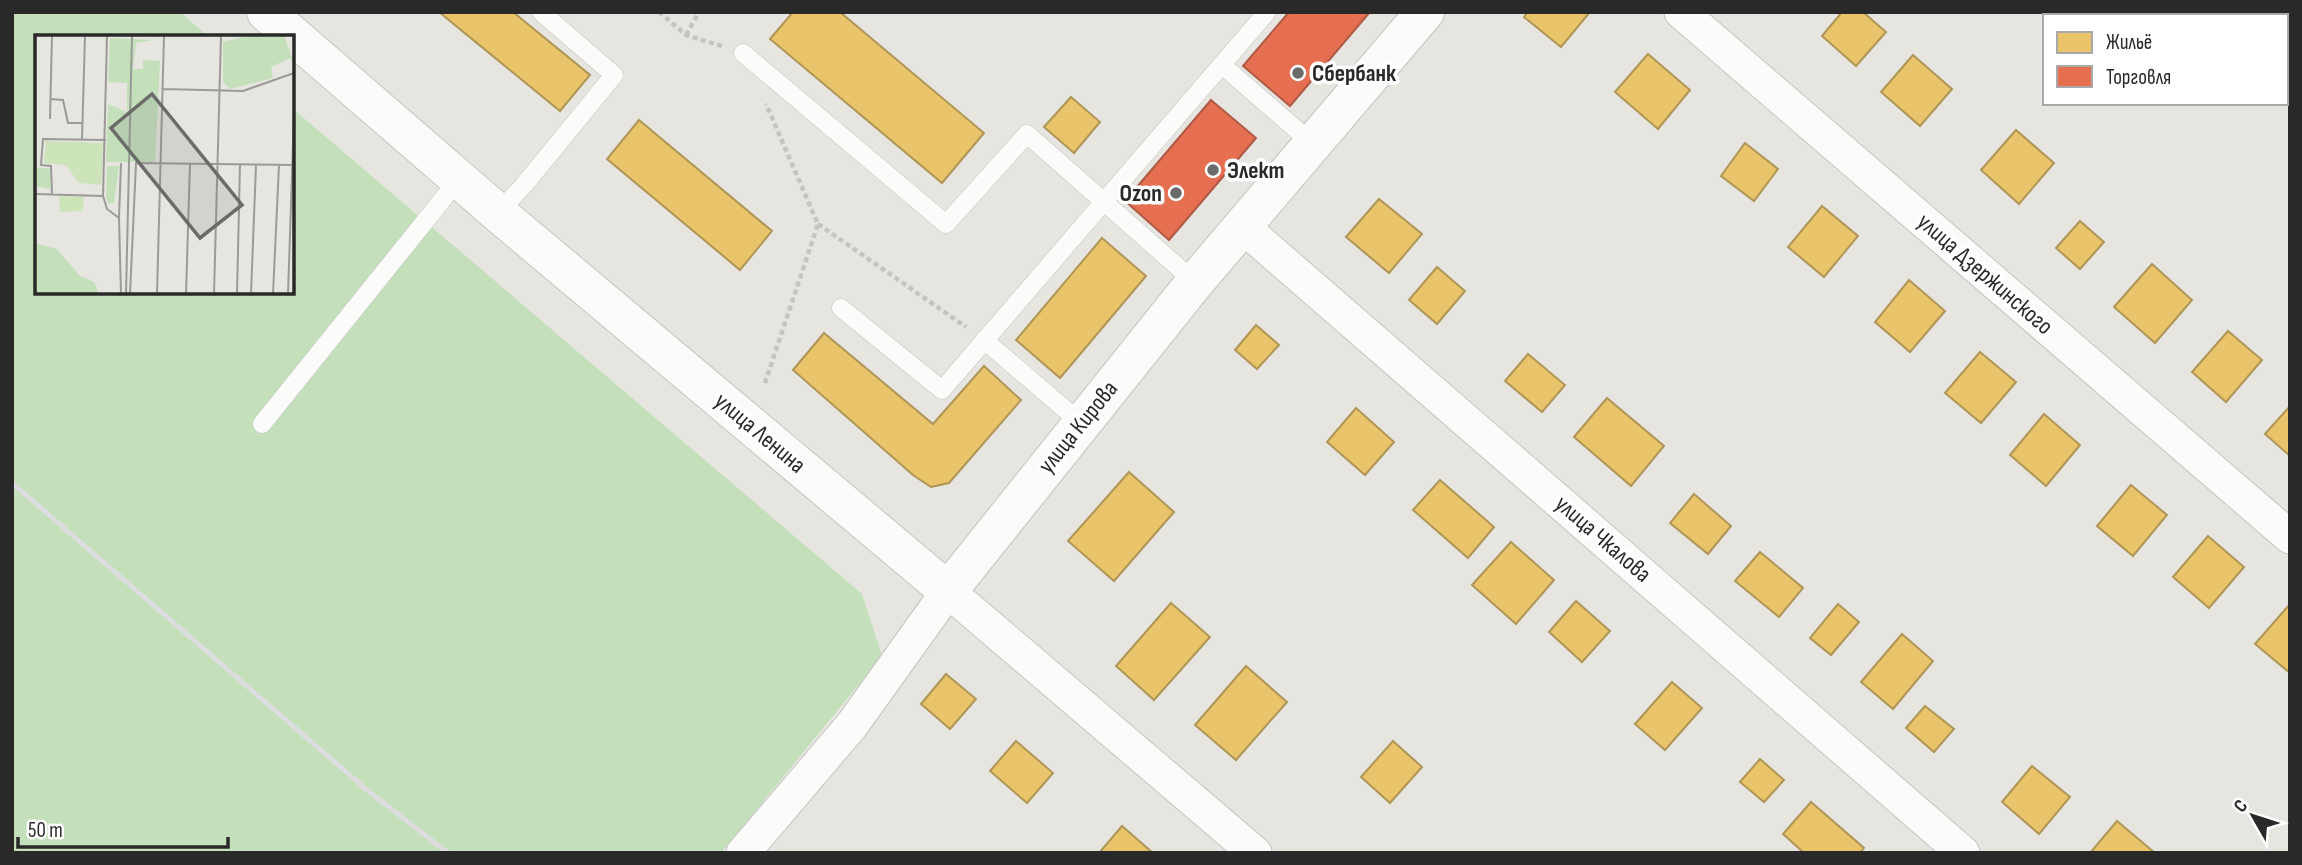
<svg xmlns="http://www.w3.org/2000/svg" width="2302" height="865" viewBox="0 0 2302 865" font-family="'Sofia Sans Condensed',sans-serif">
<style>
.green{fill:#c4e0bb}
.homes{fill:#e9c46a;stroke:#af9656;stroke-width:2}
.shops{fill:#e76f51;stroke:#ae5a45;stroke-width:2}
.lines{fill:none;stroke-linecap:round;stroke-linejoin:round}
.lane-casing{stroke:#c4c4c4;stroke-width:19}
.street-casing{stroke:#c4c4c4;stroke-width:35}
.secondary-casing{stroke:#c4c4c4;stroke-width:40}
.path{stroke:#c4c4c4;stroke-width:4.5;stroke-dasharray:5 3.5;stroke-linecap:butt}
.lane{stroke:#fbfbfa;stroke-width:18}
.street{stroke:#fbfbfa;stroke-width:33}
.secondary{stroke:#fbfbfa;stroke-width:38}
.rail{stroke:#dddcde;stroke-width:5}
.poi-dot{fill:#6b6b69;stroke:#fff;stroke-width:2.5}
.labels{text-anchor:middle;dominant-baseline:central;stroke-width:7;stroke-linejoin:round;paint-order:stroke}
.poi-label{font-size:24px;font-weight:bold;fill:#292929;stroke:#fff;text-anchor:start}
.street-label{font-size:24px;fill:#292929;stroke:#fff}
.inset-road{fill:none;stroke:#9a9a97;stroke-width:2}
.view{fill:#6b6b69;fill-opacity:0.15;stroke:#6b6b69;stroke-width:3.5}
.inset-edge{fill:none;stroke:#292929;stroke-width:3.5}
</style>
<rect width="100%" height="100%" fill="#e6e5e0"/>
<!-- green -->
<path class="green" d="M12,12H180L209,37H37V292H292V108L862,594L882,656L721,853H12Z"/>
<!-- homes -->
<g class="homes">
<path d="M439,12H513L590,75L560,111Z"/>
<path d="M793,12H840L984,133L942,183L770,39Z"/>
<path d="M1528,12H1590L1561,47L1524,17Z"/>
<path d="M1842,12H1863L1886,32L1856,66L1822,36Z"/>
<path d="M1648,54L1690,90L1658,129L1615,92Z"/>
<path d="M1913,55L1952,89L1920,126L1881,92Z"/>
<path d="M1071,97L1100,122L1074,153L1044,127Z"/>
<path d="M639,120L772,231L740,270L607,159Z"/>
<path d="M2016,130L2054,163L2019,204L1981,170Z"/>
<path d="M1745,143L1778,169L1754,201L1721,176Z"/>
<path d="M1379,199L1422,234L1389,273L1346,237Z"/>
<path d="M1822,206L1858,236L1824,277L1788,247Z"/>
<path d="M2080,221L2104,242L2080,269L2056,248Z"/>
<path d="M1102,238L1146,276L1060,378L1016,340Z"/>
<path d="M2152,264L2192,300L2155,343L2114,307Z"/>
<path d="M1437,267L1465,291L1437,324L1409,300Z"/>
<path d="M1909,280L1945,311L1910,352L1875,322Z"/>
<path d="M1256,325L1279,345L1257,369L1235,350Z"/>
<path d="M2228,331L2262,360L2226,402L2192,372Z"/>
<path d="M824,333L933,424L984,366L1021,400L949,483L931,487L913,475L793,370Z"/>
<path d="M1980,352L2016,382L1981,423L1945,393Z"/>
<path d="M1528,354L1565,385L1542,412L1505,381Z"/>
<path d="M1607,398L1664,446L1631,486L1574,437Z"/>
<path d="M2290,406V456L2265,434Z"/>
<path d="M1356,408L1394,442L1365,475L1327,442Z"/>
<path d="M2044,414L2080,445L2046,486L2010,455Z"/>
<path d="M1129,472L1174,512L1114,581L1068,541Z"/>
<path d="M1440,480L1494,527L1468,558L1413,510Z"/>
<path d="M2131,485L2167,515L2133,556L2097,526Z"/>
<path d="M1694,494L1731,526L1708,554L1670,523Z"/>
<path d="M2208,536L2244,567L2209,608L2173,577Z"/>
<path d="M1511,542L1554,580L1516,624L1472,585Z"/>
<path d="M1760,552L1803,588L1779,617L1735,581Z"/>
<path d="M1576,601L1610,631L1582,662L1549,632Z"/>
<path d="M1171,603L1210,637L1154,700L1116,666Z"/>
<path d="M1838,604L1859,622L1831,655L1810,638Z"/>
<path d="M2290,604V673L2255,644Z"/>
<path d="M1902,634L1933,661L1893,709L1861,682Z"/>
<path d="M1246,666L1287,702L1236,760L1195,725Z"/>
<path d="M946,674L976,699L950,729L921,704Z"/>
<path d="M1672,682L1702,708L1665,750L1635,724Z"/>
<path d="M1925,706L1954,729L1934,752L1906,728Z"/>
<path d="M1016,741L1053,773L1027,803L990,771Z"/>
<path d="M1393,741L1422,767L1390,803L1361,777Z"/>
<path d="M1760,759L1784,780L1764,802L1740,782Z"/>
<path d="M2032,766L2070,797L2039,834L2002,802Z"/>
<path d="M1811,802L1864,848L1860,853H1804L1783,834Z"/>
<path d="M2117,821L2155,853H2090Z"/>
<path d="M1122,826L1153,853H1099Z"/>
</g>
<!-- shops -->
<g class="shops">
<path d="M1289,12H1370L1290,106L1243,66Z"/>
<path d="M1211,100L1256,138L1169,240L1125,201Z"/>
</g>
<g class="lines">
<!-- lane casing -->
<g class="lane-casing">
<g id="lane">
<path d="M743,53L946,224L1027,134L1195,282"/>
<path d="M1222,65L1313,144"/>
<path d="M498,213L524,185L614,75L541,12"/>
<path d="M841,308L942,390L1267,12"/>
<path d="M984,340L1081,423"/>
<path d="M262,424L459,179"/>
</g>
</g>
<!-- street casing -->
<g class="street-casing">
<g id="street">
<path d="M1681,12L2290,537"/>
<path d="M2238,12L2242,16"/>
<path d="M2286,55L2290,58"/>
<path d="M1242,226L1963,853"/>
<path d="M743,853L852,725L948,591L1255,853"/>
</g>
</g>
<!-- secondary casing -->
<g class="secondary-casing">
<path id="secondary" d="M266,12L498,213L948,591L1195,282L1425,12"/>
</g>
<!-- path -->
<g class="path">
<path d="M659,12L686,35L725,47"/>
<path d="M686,35L699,12"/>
<path d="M818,224L966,327"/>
<path d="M765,383L818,224L766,104"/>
</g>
<!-- lane -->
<use href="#lane" class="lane"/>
<!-- street -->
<use href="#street" class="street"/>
<!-- secondary -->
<use href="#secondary" class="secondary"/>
<!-- rail -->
<path class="rail" d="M12,483L367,790L448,853"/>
</g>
<!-- markers -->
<g class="poi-dot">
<circle cx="1298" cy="73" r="7"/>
<circle cx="1213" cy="170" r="7"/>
<circle cx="1176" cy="193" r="7"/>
</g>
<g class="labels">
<!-- poi labels -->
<g class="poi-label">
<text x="1312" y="73">Сбербанк</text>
<text x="1227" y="170">Элект</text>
<text x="1162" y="193" text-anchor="end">Ozon</text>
</g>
<!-- street labels -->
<g class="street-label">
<text transform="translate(1985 274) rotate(41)">улица Дзержинского</text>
<text transform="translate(1078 427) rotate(-51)">улица Кирова</text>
<text transform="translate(760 433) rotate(40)">улица Ленина</text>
<text transform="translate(1603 539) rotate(41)">улица Чкалова</text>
</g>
</g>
<!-- overview -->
<g transform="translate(35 35)">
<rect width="259" height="259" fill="#e6e5e0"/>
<path d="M217,0H249L259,29L255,23L236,32L238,43L195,54L188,47V7ZM75,3L118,5L101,8L98,34H108V25L125,26L120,127H71L73,69L92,77V48L73,47ZM72,131H84L79,168L73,169L71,162ZM0,132L16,134L15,154L0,151ZM0,208L22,214L45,241L59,247L64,259H0Z" fill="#c4e0bb"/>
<path d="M11,106L68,108L66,150L44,148L31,130L9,128ZM24,161L49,162L48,176L25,177Z" fill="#cde3ba"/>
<path class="inset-road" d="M72,0L68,161L72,174L84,183L86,259M79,0H209M128,54L208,56L259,38M15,64L28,65L33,88H47M15,84L17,0M47,105L50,0M0,159L68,161M17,159L16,131L6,130L8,104L71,105M84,183L86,128M91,259L97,0M95,259L101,128L259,130M122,259L129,0M151,259L155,128M179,259L186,0M202,259L205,129M216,259L221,130M238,259L244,130M253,259L259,80"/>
<path class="view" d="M117,59L207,170L165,203L76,93Z"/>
<rect width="259" height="259" class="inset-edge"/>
</g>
<!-- border -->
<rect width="2302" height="865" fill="none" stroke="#292929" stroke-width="28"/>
<!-- legend -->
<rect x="2043" y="14" width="245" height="91" fill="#ffffff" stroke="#a9a9a9" stroke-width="2"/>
<rect x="2057" y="32" width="35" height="21" fill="#e9c46a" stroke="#a9a9a9" stroke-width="2"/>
<text x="2106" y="49" font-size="21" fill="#292929">Жильё</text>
<rect x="2057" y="66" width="35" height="21" fill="#e76f51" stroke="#a9a9a9" stroke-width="2"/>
<text x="2106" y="84" font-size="21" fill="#292929">Торговля</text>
<!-- north arrow -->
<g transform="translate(2253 816) rotate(309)" stroke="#ffffff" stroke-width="5" paint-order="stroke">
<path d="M0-5L12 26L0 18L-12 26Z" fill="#292929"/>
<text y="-10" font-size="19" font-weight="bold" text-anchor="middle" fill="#292929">С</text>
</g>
<!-- scale -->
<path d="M18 837v10h210v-10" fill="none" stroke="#292929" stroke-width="3.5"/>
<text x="28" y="837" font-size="21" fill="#292929" stroke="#ffffff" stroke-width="5" paint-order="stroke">50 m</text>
</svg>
